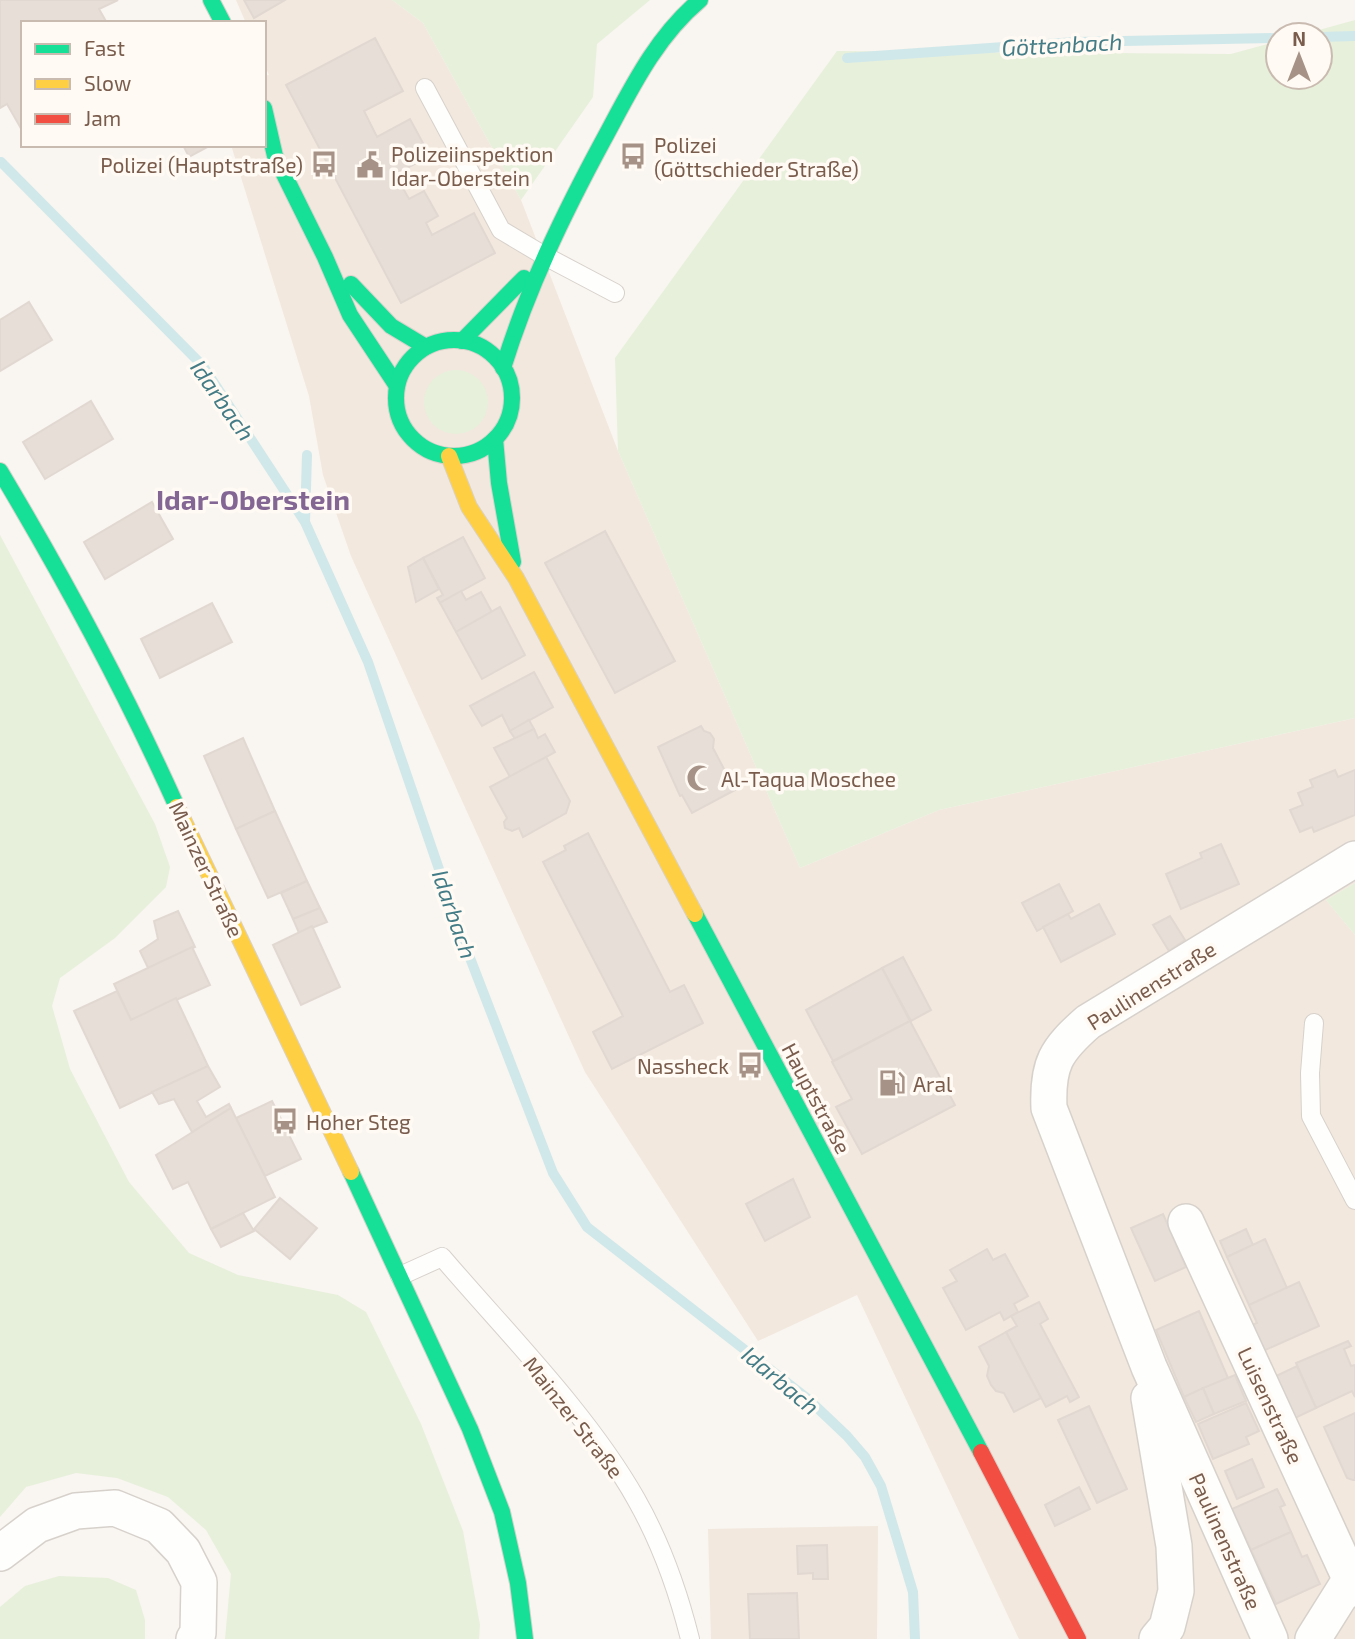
<svg xmlns="http://www.w3.org/2000/svg" width="1355" height="1639" viewBox="0 0 1355 1639" font-family="'Exo 2',sans-serif">
<style>
.residential{fill:#f2e8de}
.green{fill:#e7f0db}
.lines{fill:none;stroke-linecap:round;stroke-linejoin:round}
.stream{stroke:#d0e8ea;stroke-width:10}
.building{fill:#e6ded7;stroke:#e2d8d2;stroke-width:2}
.lane-casing{stroke:#d7d1cb;stroke-width:20}
.street-casing{stroke:#d7d1cb;stroke-width:38}
.fast-casing{stroke:#d9d2cb;stroke-width:18}
.slow-casing{stroke:#d9d2cb;stroke-width:18}
.jam-casing{stroke:#d9d2cb;stroke-width:18}
.lane{stroke:#fefefd;stroke-width:18}
.street{stroke:#fefefd;stroke-width:35}
.fast{stroke:#16e098;stroke-width:16}
.slow{stroke:#ffcf43;stroke-width:16}
.jam{stroke:#f24e42;stroke-width:16}
.labels{text-anchor:middle;dominant-baseline:central;stroke-width:7;stroke-linejoin:round;paint-order:stroke}
.poi-label{font-size:21px;fill:#7a5c4d;stroke:#fffaf3;text-anchor:start}
.street-label{font-size:21px;fill:#7a5c4d;stroke:#fffaf3}
.water-label{font-size:23px;font-style:italic;fill:#437c86;stroke:#fffaf3}
.district-label{font-size:28px;font-weight:bold;fill:#846695;stroke:#fffaf3}
</style>
<rect width="100%" height="100%" fill="#f9f5f0"/>
<!-- residential -->
<g class="residential">
<path d="M236,0H392L423,23L521,200L618,451L800,868L939,810L1355,718V883L1326,900L1355,935V1639H1019L857,1295L758,1341L585,1072L351,556L323,475L309,396L231,145H264V76L269,75L264,63V23H246Z"/>
<path d="M878,1526L877,1639H711L708,1529Z"/>
</g>
<!-- green -->
<g class="green">
<path d="M392,0H650L597,44L593,97L521,200L423,23Z"/>
<path d="M1355,20V718L939,810L800,868L618,451L615,358L837,51L1231,54L1278,41V77H1320V35H1301Z"/>
<circle cx="456" cy="402" r="32"/>
<path d="M0,535L155,824L170,867L166,887L115,938L60,978L52,1006L70,1069L129,1182L189,1253L238,1275L338,1295L366,1312L421,1424L463,1531L480,1625L479,1639H225L231,1574L206,1530L168,1497L117,1478L76,1473L26,1487L0,1517Z"/>
<path d="M1355,883V935L1326,900Z"/>
<path d="M59,1576L108,1578L136,1590L145,1620V1639H0V1607L25,1586Z"/>
</g>
<g class="lines">
<!-- stream -->
<g class="stream">
<path d="M1320,37L1355,36"/>
<path d="M847,58L1075,42L1278,38"/>
<path d="M1,162L203,366L305,522L368,662L465,945L553,1173L587,1227L808,1399L847,1436L865,1457L881,1486L913,1592L915,1639"/>
<path d="M305,521L307,455"/>
</g>
</g>
<!-- building -->
<g class="building">
<path d="M0,0H118L99,9L107,23H23V132L7,104L0,108Z"/>
<path d="M244,0H285L254,18Z"/>
<path d="M375,38L403,91L364,111L377,137L410,119L430,156L395,174L409,199L424,191L438,216L426,223L432,235L474,213L495,253L401,303L286,85Z"/>
<path d="M183,145H211L189,157Z"/>
<path d="M29,302L52,340L0,371V320Z"/>
<path d="M91,401L113,439L45,479L23,442Z"/>
<path d="M152,502L173,539L105,579L84,542Z"/>
<path d="M605,531L675,661L615,693L545,563Z"/>
<path d="M463,537L485,578L440,603L437,598L443,595L423,558Z"/>
<path d="M423,558L439,589L416,602L408,567Z"/>
<path d="M461,591L466,600L481,592L492,612L456,632L440,603Z"/>
<path d="M212,603L232,642L160,678L141,639Z"/>
<path d="M500,607L525,655L482,679L456,632Z"/>
<path d="M534,672L553,707L510,731L502,715L482,726L470,706Z"/>
<path d="M529,720L534,729L515,739L510,731Z"/>
<path d="M701,726L704,731L710,733L714,739L713,748L735,790L692,813L682,795L680,796L658,747Z"/>
<path d="M534,729L538,738L545,734L555,752L510,777L494,748Z"/>
<path d="M243,738L275,811L236,829L204,756Z"/>
<path d="M546,757L570,801L566,813L523,837L519,828L512,831L505,828L504,822L507,818L490,787Z"/>
<path d="M1335,770L1338,777L1355,770V815L1314,832L1312,827L1300,832L1290,810L1303,805L1298,793L1313,787L1310,780Z"/>
<path d="M275,811L307,881L268,898L236,829Z"/>
<path d="M588,833L670,992L684,985L703,1023L612,1069L593,1032L623,1016L543,862L566,850L564,846Z"/>
<path d="M1221,844L1239,884L1181,909L1166,874L1202,858L1200,853Z"/>
<path d="M307,881L320,908L293,919L281,893Z"/>
<path d="M1059,884L1073,911L1037,931L1022,903Z"/>
<path d="M1099,904L1115,934L1061,962L1043,927L1068,914L1071,919Z"/>
<path d="M320,908L327,922L299,933L293,919Z"/>
<path d="M178,911L195,947L148,968L140,951L158,939L154,921Z"/>
<path d="M1170,916L1185,940L1169,951L1153,925Z"/>
<path d="M312,926L340,987L301,1005L273,945Z"/>
<path d="M192,947L210,985L131,1020L114,984Z"/>
<path d="M903,957L931,1010L911,1021L882,968Z"/>
<path d="M882,968L910,1021L833,1061L806,1010Z"/>
<path d="M117,991L131,1020L176,998L208,1066L120,1108L74,1011Z"/>
<path d="M910,1021L955,1105L862,1154L836,1107L852,1099L832,1062Z"/>
<path d="M208,1066L220,1087L197,1101L206,1117L229,1104L231,1108L192,1132L174,1099L159,1104L152,1092Z"/>
<path d="M272,1101L301,1159L265,1176L236,1118Z"/>
<path d="M231,1108L275,1197L211,1229L188,1182L173,1189L156,1155Z"/>
<path d="M793,1179L810,1217L765,1241L746,1204Z"/>
<path d="M280,1198L317,1228L290,1259L254,1229Z"/>
<path d="M243,1213L254,1231L221,1247L211,1229Z"/>
<path d="M1163,1214L1186,1267L1155,1281L1131,1228Z"/>
<path d="M1246,1229L1253,1245L1227,1257L1220,1241Z"/>
<path d="M1265,1239L1287,1288L1249,1305L1227,1257Z"/>
<path d="M987,1249L993,1260L1005,1254L1028,1296L1014,1304L1018,1312L1004,1320L1000,1312L966,1330L943,1288L957,1281L950,1270Z"/>
<path d="M1299,1282L1319,1326L1263,1351L1252,1325L1257,1323L1249,1305Z"/>
<path d="M1039,1302L1048,1319L1040,1324L1079,1397L1070,1402L1067,1396L1046,1407L1006,1332L1017,1326L1011,1316Z"/>
<path d="M1199,1311L1228,1378L1184,1397L1156,1330Z"/>
<path d="M1006,1332L1041,1398L1014,1412L1004,1393L996,1391L991,1385L987,1376L989,1366L979,1347Z"/>
<path d="M1348,1341L1351,1346L1344,1349L1351,1366L1355,1365V1397L1352,1391L1316,1408L1296,1363Z"/>
<path d="M1297,1366L1316,1408L1293,1419L1274,1377Z"/>
<path d="M1235,1375L1246,1401L1214,1414L1203,1388Z"/>
<path d="M1203,1388L1214,1414L1196,1422L1184,1397Z"/>
<path d="M1246,1403L1259,1431L1246,1437L1249,1444L1213,1459L1198,1424Z"/>
<path d="M1089,1406L1127,1489L1097,1503L1058,1420Z"/>
<path d="M1355,1413V1480H1353L1347,1478L1324,1427Z"/>
<path d="M1252,1459L1264,1487L1237,1499L1225,1471Z"/>
<path d="M1079,1487L1090,1509L1055,1526L1045,1505Z"/>
<path d="M1277,1489L1285,1505L1280,1507L1291,1532L1251,1550L1232,1509Z"/>
<path d="M1291,1532L1302,1557L1307,1555L1320,1584L1276,1604L1251,1550Z"/>
<path d="M827,1545L828,1579H813V1573L798,1574L797,1546Z"/>
<path d="M797,1593L799,1639H750L748,1594Z"/>
</g>
<g class="lines">
<!-- lane casing -->
<g class="lane-casing">
<g id="lane">
<path d="M425,88L501,230L543,255L615,293"/>
<path d="M1314,1023L1310,1073L1311,1116L1355,1200"/>
<path d="M400,1276L442,1257C506,1332 588,1414 636,1499C661,1543 678,1591 690,1639"/>
</g>
</g>
<!-- street casing -->
<g class="street-casing">
<g id="street">
<path d="M1186,1222L1355,1589"/>
<path d="M1149,1398L1174,1546L1176,1591L1167,1627L1157,1639"/>
<path d="M0,1553L37,1525L76,1511L115,1508L159,1526L183,1551L199,1582L198,1633L194,1639"/>
<path d="M1270,1639L1149,1367L1049,1108C1047,1064 1056,1050 1088,1022L1355,859"/>
<path d="M1313,1639L1355,1572"/>
</g>
</g>
<!-- fast casing -->
<g class="fast-casing">
<g id="fast">
<path d="M211,0L223,23"/>
<path d="M264,108L275,156L325,257L350,315L397,386"/>
<path d="M351,284L391,326L426,347"/>
<circle cx="454" cy="398" r="58"/>
<path d="M462,341L524,278"/>
<path d="M503,368C528,287 564,213 604,139C631,89 655,38 700,0"/>
<path d="M495,439L499,483L513,562"/>
<path d="M0,471C65,580 125,691 177,807"/>
<path d="M695,914L981,1452"/>
<path d="M351,1172L470,1429L502,1512L518,1583L525,1639"/>
</g>
</g>
<!-- slow casing -->
<g class="slow-casing">
<g id="slow">
<path d="M449,456L469,507L516,578L695,914"/>
<path d="M177,807L351,1172"/>
</g>
</g>
<!-- jam casing -->
<g class="jam-casing">
<path id="jam" d="M981,1452L1078,1639"/>
</g>
<!-- lane -->
<use href="#lane" class="lane"/>
<!-- street -->
<use href="#street" class="street"/>
<!-- fast -->
<use href="#fast" class="fast"/>
<!-- slow -->
<use href="#slow" class="slow"/>
<!-- jam -->
<use href="#jam" class="jam"/>
</g>
<!-- icons -->
<defs>
<g id="bus-bare" transform="scale(2.1)"><path d="M-5-6H5V4H4V6H2V4H-2V6H-4V4H-5ZM-3.5-4V0h7V-4ZM-3.5 1.2v1.5H-2V1.2ZM2 1.2v1.5H3.5V1.2Z" fill="#a69286" stroke="#fffaf3" stroke-width="2.5" paint-order="stroke"/></g>
<g id="civic-bare" transform="scale(2.1)"><path d="M-.6-6.5H3V-4.5H.6V-3L4-1V1h2V6H-6V1h2V-1L-.6-3ZM-1.2 2.5V6h2.4V2.5Z" fill="#a69286" stroke="#fffaf3" stroke-width="2.5" paint-order="stroke"/></g>
<g id="mosque-bare" transform="scale(2.1)"><path d="M3.5-4.9A6 6 0 1 0 3.5 4.9A5 5 0 1 1 3.5-4.9Z" fill="#a69286" stroke="#fffaf3" stroke-width="2.5" paint-order="stroke"/></g>
<g id="fuel-bare" transform="scale(2.1)"><path d="M-5.5-6h7V0h2V4h1.3V-2.5L3-4.5l.8-.8L6-3V5H2.5V1h-1V6h-7ZM-4.2-4.7v3.2H.2V-4.7Z" fill="#a69286" stroke="#fffaf3" stroke-width="2.5" paint-order="stroke"/></g>
</defs>
<g fill-rule="evenodd">
<use href="#bus-bare" x="633" y="156"/>
<use href="#bus-bare" x="324" y="164"/>
<use href="#civic-bare" x="370" y="165"/>
<use href="#mosque-bare" x="700" y="778"/>
<use href="#bus-bare" x="750" y="1065"/>
<use href="#fuel-bare" x="892" y="1083"/>
<use href="#bus-bare" x="285" y="1121"/>
</g>
<g class="labels">
<!-- poi labels -->
<g class="poi-label">
<text x="654" y="144">Polizei<tspan x="654" dy="24">(Göttschieder Straße)</tspan></text>
<text x="391" y="153">Polizeiinspektion<tspan x="391" dy="24">Idar-Oberstein</tspan></text>
<text x="303" y="164" text-anchor="end">Polizei (Hauptstraße)</text>
<text x="721" y="778">Al-Taqua Moschee</text>
<text x="729" y="1065" text-anchor="end">Nassheck</text>
<text x="913" y="1083">Aral</text>
<text x="306" y="1121">Hoher Steg</text>
</g>
<!-- street labels -->
<g class="street-label">
<text transform="translate(207 869) rotate(65)">Mainzer Straße</text>
<text transform="translate(1151 985) rotate(-32)">Paulinenstraße</text>
<text transform="translate(817 1098) rotate(62)">Hauptstraße</text>
<text transform="translate(1271 1405) rotate(65)">Luisenstraße</text>
<text transform="translate(574 1417) rotate(52)">Mainzer Straße</text>
<text transform="translate(1226 1541) rotate(66)">Paulinenstraße</text>
</g>
<!-- water labels -->
<g class="water-label">
<text transform="translate(1062 44) rotate(-3)">Göttenbach</text>
<text transform="translate(223 400) rotate(55)">Idarbach</text>
<text transform="translate(455 914) rotate(71)">Idarbach</text>
<text transform="translate(781 1380) rotate(40)">Idarbach</text>
</g>
<!-- district labels -->
<g class="district-label">
<text x="253" y="499">Idar-Oberstein</text>
</g>
</g>
<!-- legend -->
<rect x="21" y="21" width="245" height="126" fill="#fffaf3" stroke="#cabbb1" stroke-width="2"/>
<rect x="35" y="44" width="35" height="10" fill="#16e098" stroke="#cabbb1" stroke-width="2"/>
<text x="84" y="56" font-size="21" fill="#7a5c4d">Fast</text>
<rect x="35" y="79" width="35" height="10" fill="#ffcf43" stroke="#cabbb1" stroke-width="2"/>
<text x="84" y="91" font-size="21" fill="#7a5c4d">Slow</text>
<rect x="35" y="114" width="35" height="10" fill="#f24e42" stroke="#cabbb1" stroke-width="2"/>
<text x="84" y="126" font-size="21" fill="#7a5c4d">Jam</text>
<!-- north arrow -->
<g transform="translate(1299 56)"><circle r="33" fill="#fffaf3" stroke="#cabbb1" stroke-width="2"/>
<path d="M0-5L12 26L0 18L-12 26Z" fill="#a69286"/>
<text y="-10" font-size="19" font-weight="bold" text-anchor="middle" fill="#7a5c4d">N</text>
</g>
</svg>
